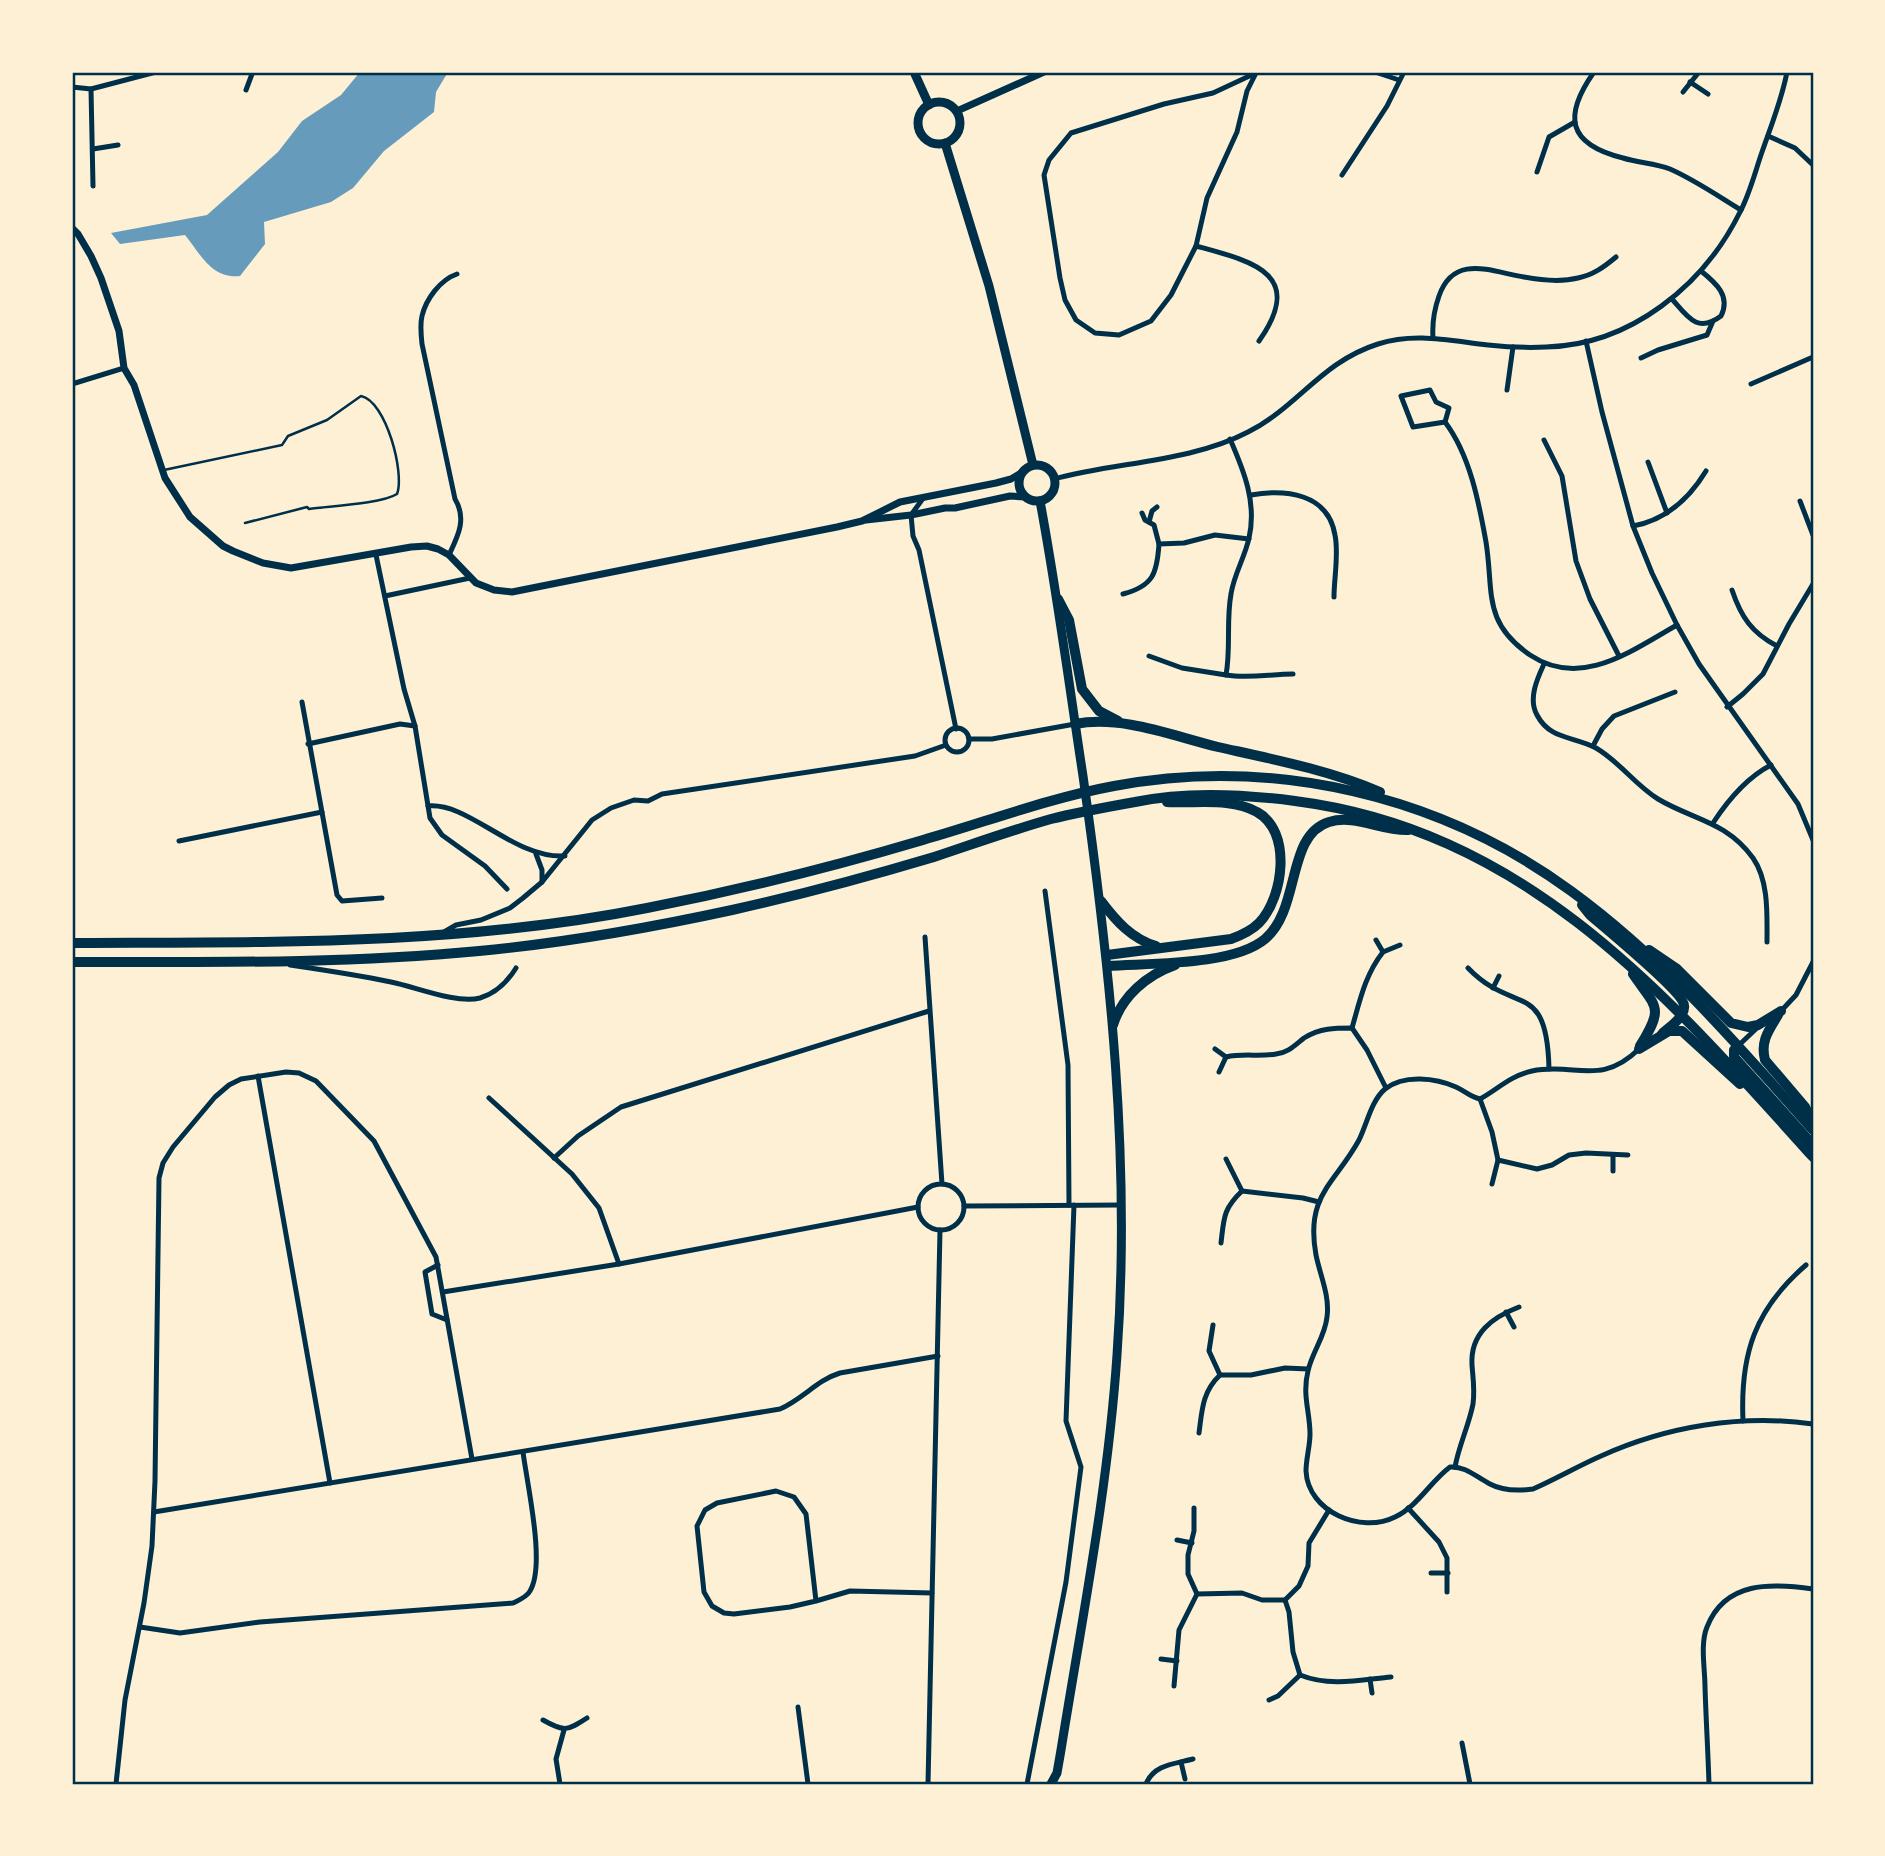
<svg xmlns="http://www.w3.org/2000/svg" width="1885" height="1856" viewBox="0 0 1885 1856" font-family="Helvetica,sans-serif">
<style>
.water{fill:#669bbc}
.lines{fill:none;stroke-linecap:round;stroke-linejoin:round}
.service{stroke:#003049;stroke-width:2.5}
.minor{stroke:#003049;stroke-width:5}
.tertiary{stroke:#003049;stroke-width:7}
.primary{stroke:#003049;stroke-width:9}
.trunk{stroke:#003049;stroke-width:10}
.neatline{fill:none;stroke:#003049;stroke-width:2.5}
</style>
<rect width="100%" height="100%" fill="#fdf0d5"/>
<!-- water -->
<path class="water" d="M360,72H448L436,92L434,112L384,151L353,188L331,202L264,222L265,244L240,276C212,279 201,255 185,235L120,244L111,233L207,215L278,152L302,121L341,95Z"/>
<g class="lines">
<!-- service -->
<path class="service" d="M164,470L282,445L288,436L327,420L361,396C386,401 405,473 397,494C381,504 330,506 309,509L307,507L245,523"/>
<!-- minor -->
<g class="minor">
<path d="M1375,72L1399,80"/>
<path d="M1594,72C1563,116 1567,144 1623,158C1639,163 1655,163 1670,169C1695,180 1718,196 1741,210"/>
<path d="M1256,73L1247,91L1237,132L1207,198L1196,246L1171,295L1151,321L1119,335L1095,333L1076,320L1065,300L1060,278L1044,175L1049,160L1071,133L1164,104L1213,93L1258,72"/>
<path d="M1690,82L1708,94"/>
<path d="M72,87L91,89L156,72"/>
<path d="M91,89L93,186"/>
<path d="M246,90L252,74L251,72"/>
<path d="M1683,92L1699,72"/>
<path d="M1768,136L1795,148L1813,165"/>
<path d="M93,149L118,145"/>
<path d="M1537,172L1549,137L1575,122"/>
<path d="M1342,175L1387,106L1404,72"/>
<path d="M1196,246C1251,261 1307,273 1259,341"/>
<path d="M1672,299C1687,316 1697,334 1721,316C1731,296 1716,283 1701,271"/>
<path d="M1433,338C1432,323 1434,310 1439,296C1454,253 1492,272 1524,277C1540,280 1562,282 1578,278C1593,275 1604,267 1616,257"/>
<path d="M1586,341L1602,412L1633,526L1652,573L1677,625L1699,664L1798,804L1813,840"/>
<path d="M1641,358L1658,350L1707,335L1713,321"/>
<path d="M72,384L124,368"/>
<path d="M1751,384L1813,357"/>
<path d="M1430,390L1436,402L1449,408L1445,422L1413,427L1401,396Z"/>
<path d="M1507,390L1513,347"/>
<path d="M1445,422C1470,455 1479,503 1486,542C1494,592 1482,622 1530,655C1581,689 1631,651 1677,625"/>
<path d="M1544,440L1562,476L1576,561L1590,599L1619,656"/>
<path d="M1648,462L1667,513"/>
<path d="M1054,479C1116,462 1191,462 1248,432C1298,407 1321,362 1378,344C1415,332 1451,341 1488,345C1507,347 1527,348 1546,347C1631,345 1704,285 1740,212C1750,193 1755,172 1762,152C1771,126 1782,99 1787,72"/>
<path d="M1251,495C1285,489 1328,493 1335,535C1339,555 1334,577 1334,597"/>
<path d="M924,497L911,515L913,536L919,550L956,729"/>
<path d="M1800,501L1813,535"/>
<path d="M1142,513L1145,520L1154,525L1159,544"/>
<path d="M1149,522L1152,511L1157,507"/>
<path d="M1633,526C1666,520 1689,499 1706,471"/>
<path d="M376,555L404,689L415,726L430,818L442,835L485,866L507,889"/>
<path d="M449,555C458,536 467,519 455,499L422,344C421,335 420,324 422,316C426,299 440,280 457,274"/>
<path d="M1732,590C1741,617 1752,633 1777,646"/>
<path d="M1123,594C1153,586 1157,574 1159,544L1184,543L1215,535L1249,539"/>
<path d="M385,596L470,578"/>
<path d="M1149,656L1182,668L1226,675C1231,648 1226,621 1231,594C1234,574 1245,557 1249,538C1257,503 1244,471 1230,439"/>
<path d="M1544,664C1537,679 1528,699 1537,715C1550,740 1574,736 1596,748C1620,762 1635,785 1658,799C1693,820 1726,821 1753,858C1769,881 1767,915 1767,942"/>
<path d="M1226,675C1249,679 1270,674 1293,674"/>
<path d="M302,702L337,895L342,901L382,898"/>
<path d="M1727,707L1743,694L1763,674L1789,624L1813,584"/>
<circle cx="957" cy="740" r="12"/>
<path d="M969,739H992L1075,724"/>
<path d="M308,744L400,724L415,726"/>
<path d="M1593,746L1602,729L1614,716L1675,692"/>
<path d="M428,806C469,802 514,859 565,856"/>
<path d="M1713,823C1728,800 1746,778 1771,765"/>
<path d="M179,841L322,812"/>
<path d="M536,854L542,870V882"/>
<path d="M1045,891L1068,1065L1069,1205"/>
<path d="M444,932L456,925L481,920L510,908L523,898L542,882L592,820L611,808L634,800L648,801L662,794L915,756L946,745"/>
<path d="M925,937L942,1184"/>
<path d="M1383,952L1400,945"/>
<path d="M290,965C324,970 358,975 391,982C416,987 456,1004 480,998C497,993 508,981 516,968"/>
<path d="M1468,968C1514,1016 1547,978 1549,1069"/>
<path d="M1493,988L1499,976"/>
<path d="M1781,1011L1796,995L1813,962"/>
<path d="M1352,1028C1360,1000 1365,975 1383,952L1376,940"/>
<path d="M1738,1046L1759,1026"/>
<path d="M1215,1049L1226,1057"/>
<path d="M1639,1049C1600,1087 1575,1062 1532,1071C1510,1076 1498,1089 1480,1099C1470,1097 1465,1091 1456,1087C1436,1078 1404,1074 1385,1089C1371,1101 1367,1124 1359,1140C1335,1184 1305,1195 1316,1255C1320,1275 1330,1296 1327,1317C1325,1337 1312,1352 1308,1371C1302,1395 1310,1412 1310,1434C1310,1446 1306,1459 1306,1471C1308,1512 1361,1534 1395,1517C1418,1506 1430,1482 1450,1467C1466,1466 1476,1477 1490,1484C1503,1491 1518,1491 1533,1489C1556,1479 1578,1466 1601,1456C1667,1426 1742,1414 1813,1424"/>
<path d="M1219,1072L1226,1057C1243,1053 1259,1057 1276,1054C1288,1053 1295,1045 1304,1038C1320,1028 1335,1028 1352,1028L1367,1050L1386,1088"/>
<path d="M258,1076L330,1483"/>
<path d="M489,1098L572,1174L599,1208L619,1264"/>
<path d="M1480,1099L1492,1132L1498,1160L1537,1169L1552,1165L1569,1155L1586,1153L1628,1155"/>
<path d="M554,1158L578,1136L621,1107L929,1011"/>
<path d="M1226,1159L1242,1191"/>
<path d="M1613,1171V1155"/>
<path d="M1492,1184L1498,1160"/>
<circle cx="941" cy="1207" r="23"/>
<path d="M964,1206L1121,1205"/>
<path d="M1221,1243C1224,1218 1223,1209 1242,1191L1303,1198L1319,1202"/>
<path d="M438,1265L425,1272L432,1314L447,1320"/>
<path d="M443,1292L619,1264L918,1207"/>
<path d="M1506,1312L1514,1327"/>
<path d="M1213,1325L1209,1351L1220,1375"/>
<path d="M1743,1421C1740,1354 1755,1309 1806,1265"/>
<path d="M1199,1433C1202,1411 1202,1392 1220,1375H1251L1285,1368L1308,1369"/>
<path d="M1455,1467C1459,1445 1469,1425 1473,1404C1475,1390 1473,1379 1472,1365C1470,1333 1493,1317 1519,1307"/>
<path d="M1194,1508V1531L1188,1555V1574L1197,1594"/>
<path d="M1408,1508L1439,1542L1447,1558V1592"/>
<path d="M1329,1510L1309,1543L1308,1566L1299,1586L1285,1600L1289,1612L1293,1652L1300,1675C1330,1687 1360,1680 1391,1677"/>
<path d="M154,1512L780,1409C803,1399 817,1380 840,1373L938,1356"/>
<path d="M1177,1540L1192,1543"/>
<path d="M1431,1573H1448"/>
<path d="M816,1601L806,1514L794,1497L776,1491L717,1503L705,1510L697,1526L704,1592L712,1606L724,1613L734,1614L790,1607L816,1601L850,1591L932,1593"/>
<path d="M140,1627L180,1633L260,1622L513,1603C519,1600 527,1597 530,1591C546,1565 527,1484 523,1452"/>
<path d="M1161,1659L1177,1661"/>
<path d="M1370,1679L1372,1693"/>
<path d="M1174,1686L1179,1630L1197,1594L1242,1593L1262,1600H1285"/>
<path d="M1269,1700L1278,1696L1300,1675"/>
<path d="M798,1707L808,1784"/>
<path d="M543,1720C564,1732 567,1731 587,1718"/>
<path d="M1462,1743L1470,1784"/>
<path d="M1181,1762L1185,1779"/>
<path d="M116,1784L125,1700L144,1603L152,1546L155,1481L159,1178L163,1163L173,1147L215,1097L229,1085L241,1079L286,1072L299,1073L316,1081L374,1141L436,1257L472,1459"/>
<path d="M560,1784L556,1759L564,1730"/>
<path d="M928,1784L940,1230"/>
<path d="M1027,1784L1066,1582L1081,1467L1066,1421L1074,1205"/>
<path d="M1146,1784C1154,1764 1175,1764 1193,1759"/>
<path d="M1709,1784C1708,1752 1706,1719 1705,1687C1705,1669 1700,1644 1707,1627C1725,1581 1771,1583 1813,1589"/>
</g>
<!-- tertiary -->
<g class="tertiary">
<path d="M957,111L1044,72"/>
<path d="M72,228L78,234L91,256L101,278L119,331L124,368L134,385L165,478L190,517L223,546L233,551L263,563L291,568L411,547L427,546L438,549L449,555L476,583L494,590L512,592L837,527L862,521L900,502L996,483L1011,479L1023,472"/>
<path d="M866,520L911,515L945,508H955L1010,496L1025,497"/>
</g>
<!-- primary -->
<g class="primary">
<path d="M914,72L929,105"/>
<circle cx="939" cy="123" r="21"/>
<path d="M945,143L989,286L1033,465"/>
<circle cx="1037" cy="483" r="18"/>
<path d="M1040,501C1057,592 1069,684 1083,776C1110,967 1131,1161 1117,1355C1108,1488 1082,1619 1061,1750L1057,1773L1051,1784"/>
</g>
<!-- trunk -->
<g class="trunk">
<path d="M1058,599L1069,620L1082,689L1099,711L1118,721"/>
<path d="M1075,724C1122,715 1173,736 1218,747C1272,759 1329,770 1380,792"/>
<path d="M1101,901C1116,921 1132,939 1156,946"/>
<path d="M1582,905L1590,915C1605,928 1682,991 1684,1005C1686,1017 1669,1027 1662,1034"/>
<path d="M72,943C264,942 457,946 647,908C740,890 832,867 923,840C986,822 1049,798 1114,786C1273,756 1440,795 1571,891C1663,958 1738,1045 1813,1130"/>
<path d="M1649,950L1677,969L1731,1023L1748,1027L1758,1025L1781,1011"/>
<path d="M1107,955L1231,939C1242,935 1251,931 1259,923C1284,897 1292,831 1257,812C1231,797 1195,804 1167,802"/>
<path d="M72,962C208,962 344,964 479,951C564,943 649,928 732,910C800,895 867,877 934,857C973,844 1012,830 1051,819C1079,812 1107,807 1135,802C1187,791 1242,794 1295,801C1527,831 1666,994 1813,1157"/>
<path d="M1108,966C1149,963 1233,966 1265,939C1301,909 1286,835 1329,822C1355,814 1381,831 1408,830"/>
<path d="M1633,974C1656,1008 1665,1006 1640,1046"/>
<path d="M1778,1015C1769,1030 1760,1041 1765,1060L1805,1107L1813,1124"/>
<path d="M1113,1025C1122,996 1147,975 1175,965"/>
<path d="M1738,1046L1734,1050V1057L1813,1145"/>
<path d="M1639,1049L1669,1031H1682L1740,1084"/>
</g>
</g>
<!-- border -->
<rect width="1885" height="1856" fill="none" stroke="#fdf0d5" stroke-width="147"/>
<rect x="74" y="74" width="1738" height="1709" class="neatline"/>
</svg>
